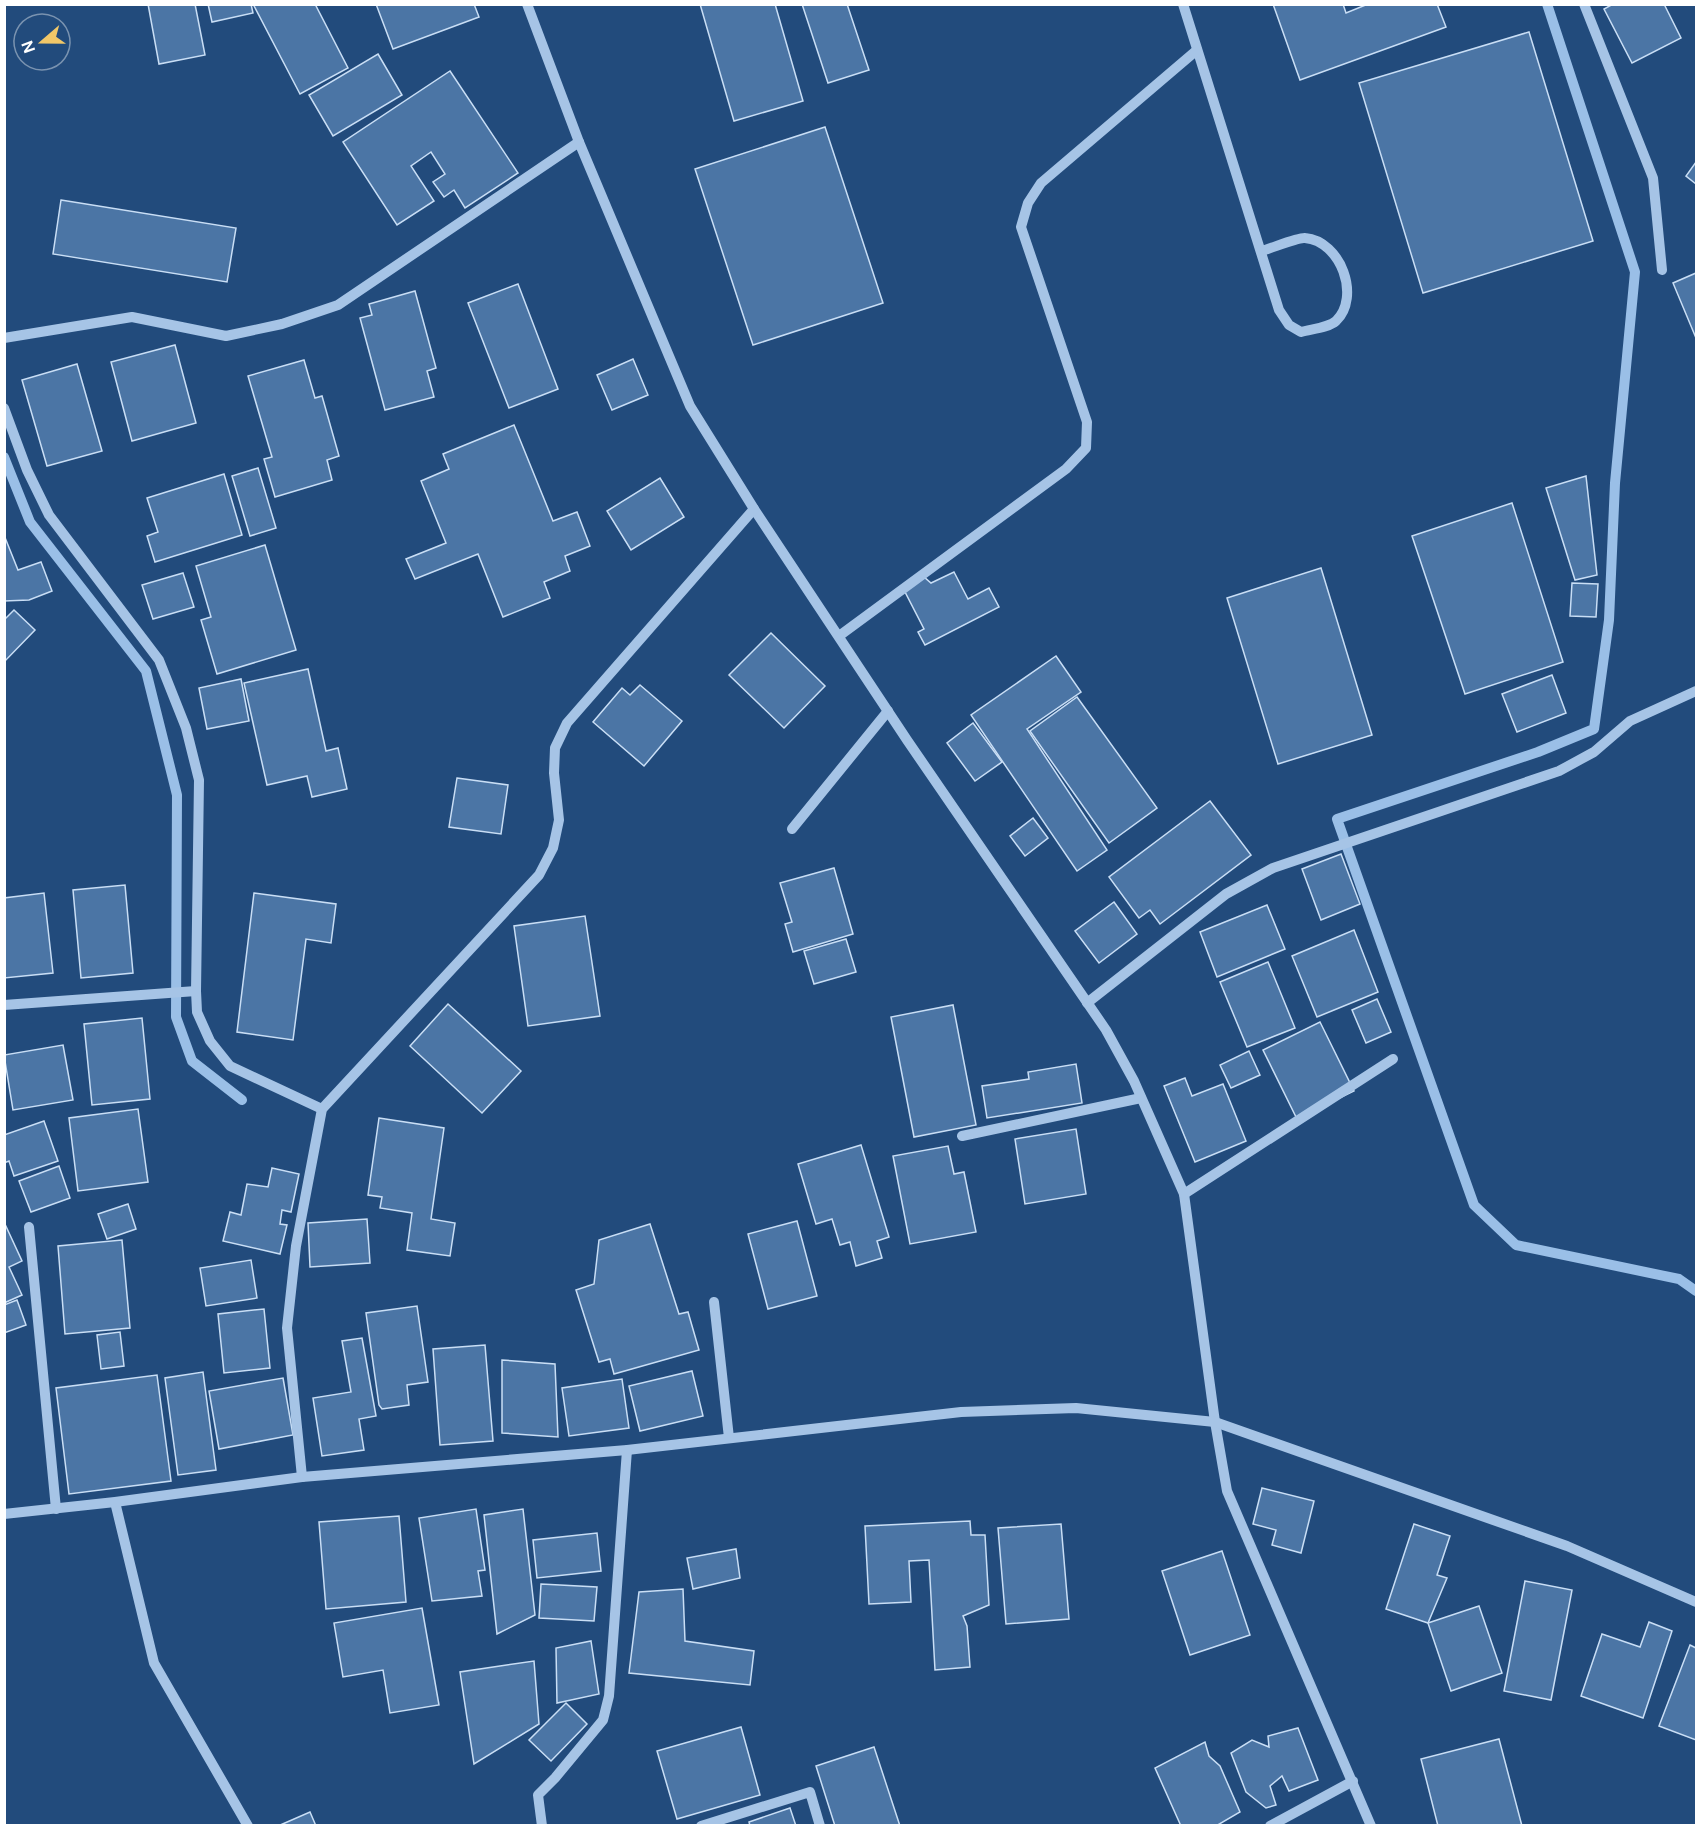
<svg xmlns="http://www.w3.org/2000/svg" width="1701" height="1830" viewBox="0 0 1701 1830" font-family="'DM Sans',sans-serif">
<style>
.lines{fill:none;stroke-linecap:round;stroke-linejoin:round}
.stream{stroke:#9abfe7;stroke-width:10}
.building{fill:#4b75a5;stroke:#c9def5;stroke-width:1.5}
.minor{stroke:#a6c4e6;stroke-width:10}
</style>
<rect width="100%" height="100%" fill="#224b7c"/>
<g class="lines">
<!-- stream -->
<g class="stream">
<path d="M1547,4L1635,272L1615,483L1609,620L1594,729L1538,752L1337,819L1474,1205L1516,1245L1679,1279L1696,1291"/>
<path d="M4,457L30,522L146,671L177,795L176,1017L192,1061L242,1100"/>
</g>
</g>
<!-- building -->
<g class="building">
<path d="M148,4H195L205,55L159,64Z"/>
<path d="M208,4H251L253,13L212,22Z"/>
<path d="M253,4H315L348,68L300,94Z"/>
<path d="M376,4H474L479,17L393,49Z"/>
<path d="M700,4H775L803,101L734,121Z"/>
<path d="M802,4H847L869,70L828,83Z"/>
<path d="M1273,4H1343L1346,13L1368,4H1437L1446,27L1300,80Z"/>
<path d="M1613,4H1664L1681,38L1632,63L1604,9Z"/>
<path d="M1529,32L1593,241L1423,293L1359,83Z"/>
<path d="M378,54L402,95L333,136L309,95Z"/>
<path d="M450,71L518,173L465,208L454,190L444,197L433,182L445,174L431,152L411,166L434,201L397,225L343,142Z"/>
<path d="M825,127L883,303L753,345L695,169Z"/>
<path d="M1696,162V184L1686,176Z"/>
<path d="M61,200L236,228L227,282L53,254Z"/>
<path d="M1696,273V338L1673,283Z"/>
<path d="M518,284L558,389L509,408L468,303Z"/>
<path d="M415,291L436,368L427,371L434,397L385,410L360,318L372,315L369,304Z"/>
<path d="M175,345L196,423L132,441L111,362Z"/>
<path d="M633,359L648,395L612,410L597,375Z"/>
<path d="M304,360L315,398L322,396L339,456L327,460L332,480L275,497L264,459L272,457L248,376Z"/>
<path d="M77,364L102,451L47,466L22,380Z"/>
<path d="M514,425L553,521L577,512L590,546L565,556L570,571L544,582L550,598L503,617L478,554L415,579L406,559L446,543L421,481L449,469L443,454Z"/>
<path d="M258,468L276,528L250,536L232,476Z"/>
<path d="M224,474L242,535L155,562L147,536L158,532L147,498Z"/>
<path d="M1586,476L1597,575L1575,580L1546,488Z"/>
<path d="M660,478L684,517L631,550L607,511Z"/>
<path d="M1512,503L1563,662L1465,694L1412,536Z"/>
<path d="M4,535L18,570L41,562L52,591L29,600L4,601Z"/>
<path d="M265,545L296,650L217,674L201,620L211,617L196,566Z"/>
<path d="M1321,568L1372,735L1278,764L1227,598Z"/>
<path d="M954,572L968,599L989,588L999,607L925,645L918,632L924,629L903,588L924,577L931,583Z"/>
<path d="M183,573L194,607L153,619L142,585Z"/>
<path d="M1572,583L1598,584L1596,617L1570,616Z"/>
<path d="M14,610L35,630L4,662V620Z"/>
<path d="M771,633L825,686L784,728L729,675Z"/>
<path d="M1056,656L1081,692L1027,729L1107,850L1077,871L971,715Z"/>
<path d="M308,669L326,751L338,748L347,789L312,797L307,776L267,785L244,683Z"/>
<path d="M1552,675L1566,713L1517,732L1502,694Z"/>
<path d="M241,679L249,721L207,729L199,688Z"/>
<path d="M640,685L682,721L644,766L593,722L622,688L630,695Z"/>
<path d="M1077,697L1157,808L1109,843L1030,731Z"/>
<path d="M973,723L1002,762L975,781L947,743Z"/>
<path d="M457,778L508,785L501,834L449,827Z"/>
<path d="M1210,801L1251,855L1160,924L1150,910L1139,918L1109,877Z"/>
<path d="M1033,818L1048,838L1025,856L1010,836Z"/>
<path d="M1341,854L1360,904L1321,920L1302,869Z"/>
<path d="M834,868L853,934L793,952L785,924L792,922L780,883Z"/>
<path d="M125,885L133,973L81,978L73,890Z"/>
<path d="M44,893L53,973L4,978V898Z"/>
<path d="M254,893L336,904L331,943L306,939L293,1040L237,1032Z"/>
<path d="M1114,902L1137,934L1099,963L1075,931Z"/>
<path d="M1267,905L1285,949L1217,977L1200,932Z"/>
<path d="M585,916L600,1016L528,1026L514,926Z"/>
<path d="M1354,930L1378,992L1317,1017L1292,956Z"/>
<path d="M846,939L856,972L814,984L804,951Z"/>
<path d="M1268,962L1295,1028L1247,1047L1220,982Z"/>
<path d="M1377,999L1391,1032L1366,1043L1352,1010Z"/>
<path d="M448,1004L521,1071L482,1113L410,1046Z"/>
<path d="M953,1005L976,1125L914,1137L891,1017Z"/>
<path d="M142,1018L150,1099L92,1105L84,1024Z"/>
<path d="M1320,1022L1354,1091L1297,1119L1263,1050Z"/>
<path d="M63,1045L73,1100L13,1110L4,1055Z"/>
<path d="M1249,1051L1260,1075L1231,1088L1220,1065Z"/>
<path d="M1076,1064L1082,1103L987,1118L982,1086L1029,1079L1028,1072Z"/>
<path d="M1185,1078L1192,1096L1223,1084L1246,1141L1195,1162L1164,1086Z"/>
<path d="M138,1109L148,1182L78,1191L69,1118Z"/>
<path d="M379,1118L444,1128L431,1219L455,1223L450,1256L407,1250L412,1213L380,1208L382,1197L368,1195Z"/>
<path d="M44,1121L58,1161L14,1176L9,1161L4,1163V1135Z"/>
<path d="M1076,1129L1086,1194L1025,1204L1015,1139Z"/>
<path d="M861,1145L889,1237L877,1241L882,1258L856,1266L850,1242L840,1245L832,1219L816,1224L798,1164Z"/>
<path d="M948,1146L954,1174L964,1172L976,1232L910,1244L893,1156Z"/>
<path d="M59,1166L70,1198L31,1212L19,1181Z"/>
<path d="M272,1168L299,1174L291,1212L282,1210L280,1224L287,1225L280,1254L223,1241L230,1212L241,1215L247,1184L268,1187Z"/>
<path d="M128,1204L136,1229L107,1239L98,1214Z"/>
<path d="M367,1219L370,1263L310,1267L308,1223Z"/>
<path d="M797,1221L817,1296L768,1309L748,1234Z"/>
<path d="M4,1222L22,1261L9,1267L22,1295L4,1303Z"/>
<path d="M650,1224L679,1314L688,1312L699,1350L614,1374L610,1359L599,1362L576,1290L594,1284L599,1240Z"/>
<path d="M122,1240L130,1328L65,1334L58,1246Z"/>
<path d="M251,1260L257,1298L206,1306L200,1268Z"/>
<path d="M17,1300L26,1325L4,1333V1305Z"/>
<path d="M417,1306L428,1382L407,1385L409,1405L382,1409L379,1405L366,1313Z"/>
<path d="M264,1309L270,1368L224,1373L218,1314Z"/>
<path d="M120,1332L124,1366L101,1369L97,1335Z"/>
<path d="M362,1338L376,1416L359,1419L364,1450L322,1456L313,1398L351,1392L342,1341Z"/>
<path d="M485,1345L493,1441L440,1445L433,1349Z"/>
<path d="M502,1360L555,1364L558,1437L502,1433Z"/>
<path d="M692,1371L703,1416L640,1431L629,1386Z"/>
<path d="M203,1372L216,1470L178,1475L165,1378Z"/>
<path d="M157,1375L171,1481L69,1494L56,1388Z"/>
<path d="M283,1378L293,1435L219,1449L209,1391Z"/>
<path d="M622,1379L629,1428L569,1436L562,1388Z"/>
<path d="M1262,1488L1314,1501L1301,1553L1272,1545L1276,1530L1253,1524Z"/>
<path d="M476,1509L485,1570L478,1571L482,1596L432,1601L419,1518Z"/>
<path d="M523,1509L535,1615L497,1634L484,1515Z"/>
<path d="M399,1516L406,1602L326,1609L319,1522Z"/>
<path d="M970,1521L971,1535H985L989,1605L963,1616L967,1626L970,1667L935,1670L929,1560L909,1561L911,1602L869,1604L865,1526Z"/>
<path d="M1061,1524L1069,1619L1006,1624L998,1528Z"/>
<path d="M1414,1524L1450,1536L1437,1575L1447,1578L1428,1623L1386,1609Z"/>
<path d="M597,1533L601,1571L537,1578L533,1540Z"/>
<path d="M736,1549L740,1578L693,1589L687,1558Z"/>
<path d="M1222,1551L1250,1635L1190,1655L1162,1571Z"/>
<path d="M1525,1581L1572,1590L1551,1700L1504,1691Z"/>
<path d="M541,1584L597,1587L594,1621L539,1618Z"/>
<path d="M683,1589L685,1641L754,1651L750,1685L629,1673L639,1592Z"/>
<path d="M1479,1606L1502,1673L1451,1691L1428,1623Z"/>
<path d="M422,1608L439,1705L390,1713L383,1670L343,1677L334,1623Z"/>
<path d="M1649,1622L1672,1631L1643,1718L1581,1696L1602,1634L1640,1647Z"/>
<path d="M591,1641L599,1694L557,1703L556,1648Z"/>
<path d="M1690,1645L1696,1648V1740L1659,1726Z"/>
<path d="M534,1661L539,1724L474,1764L460,1672Z"/>
<path d="M566,1703L587,1724L551,1761L529,1740Z"/>
<path d="M741,1727L760,1795L677,1819L657,1751Z"/>
<path d="M1298,1728L1318,1780L1289,1791L1282,1776L1270,1786L1276,1805L1266,1808L1246,1792L1231,1753L1252,1740L1269,1747L1268,1736Z"/>
<path d="M1499,1739L1522,1826H1438L1421,1759Z"/>
<path d="M1205,1742L1209,1756L1220,1766L1240,1812L1216,1826H1181L1155,1768Z"/>
<path d="M874,1747L900,1826H835L816,1766Z"/>
<path d="M790,1808L796,1826H750L749,1822Z"/>
<path d="M310,1812L316,1826H278Z"/>
</g>
<g class="lines">
<!-- minor -->
<g class="minor">
<path d="M527,4L579,142L690,406L754,509L907,740L1106,1030L1134,1081L1184,1194L1215,1422L1227,1491L1371,1826"/>
<path d="M1183,4L1279,310L1289,325L1301,332C1311,329 1328,328 1336,321C1361,297 1341,241 1305,238C1298,237 1270,249 1261,251"/>
<path d="M1584,4L1653,178L1662,270"/>
<path d="M4,338L132,317L226,336L282,324L338,305L579,142"/>
<path d="M4,408L27,470L49,515L159,660L186,728L199,780L196,991L197,1012L210,1041L230,1066L322,1109"/>
<path d="M839,636L1066,469L1086,448L1087,422L1021,227L1028,203L1041,183L1197,50"/>
<path d="M792,829L888,711"/>
<path d="M1087,1003L1226,894L1273,868L1559,771L1594,752L1630,721L1696,691"/>
<path d="M4,1005L196,991"/>
<path d="M962,1136L1141,1098"/>
<path d="M1184,1194L1393,1059"/>
<path d="M29,1227L56,1509"/>
<path d="M714,1302L729,1438"/>
<path d="M302,1477L287,1328L296,1246L322,1109L539,875L553,848L559,820L554,773L555,748L567,723L754,509"/>
<path d="M115,1502L154,1663L248,1826"/>
<path d="M4,1514L115,1502L302,1477L627,1450L961,1412L1076,1408L1215,1422L1567,1546L1696,1602"/>
<path d="M542,1826L538,1795L555,1778L603,1720L609,1696L627,1450"/>
<path d="M701,1826L810,1792L820,1826"/>
<path d="M1270,1826L1353,1781"/>
</g>
</g>
<!-- border -->
<rect width="1701" height="1830" fill="none" stroke="#ffffff" stroke-width="12"/>
<!-- north arrow -->
<g transform="translate(42 42) rotate(250)"><circle r="28" fill="#224b7c" stroke="#7a93b0" stroke-width="1.5"/>
<path d="M0-4.5L10 22L0 15L-10 22Z" fill="#f1c768"/>
<text y="-9" font-size="16" font-weight="bold" text-anchor="middle" fill="#ffffff">N</text>
</g>
</svg>
